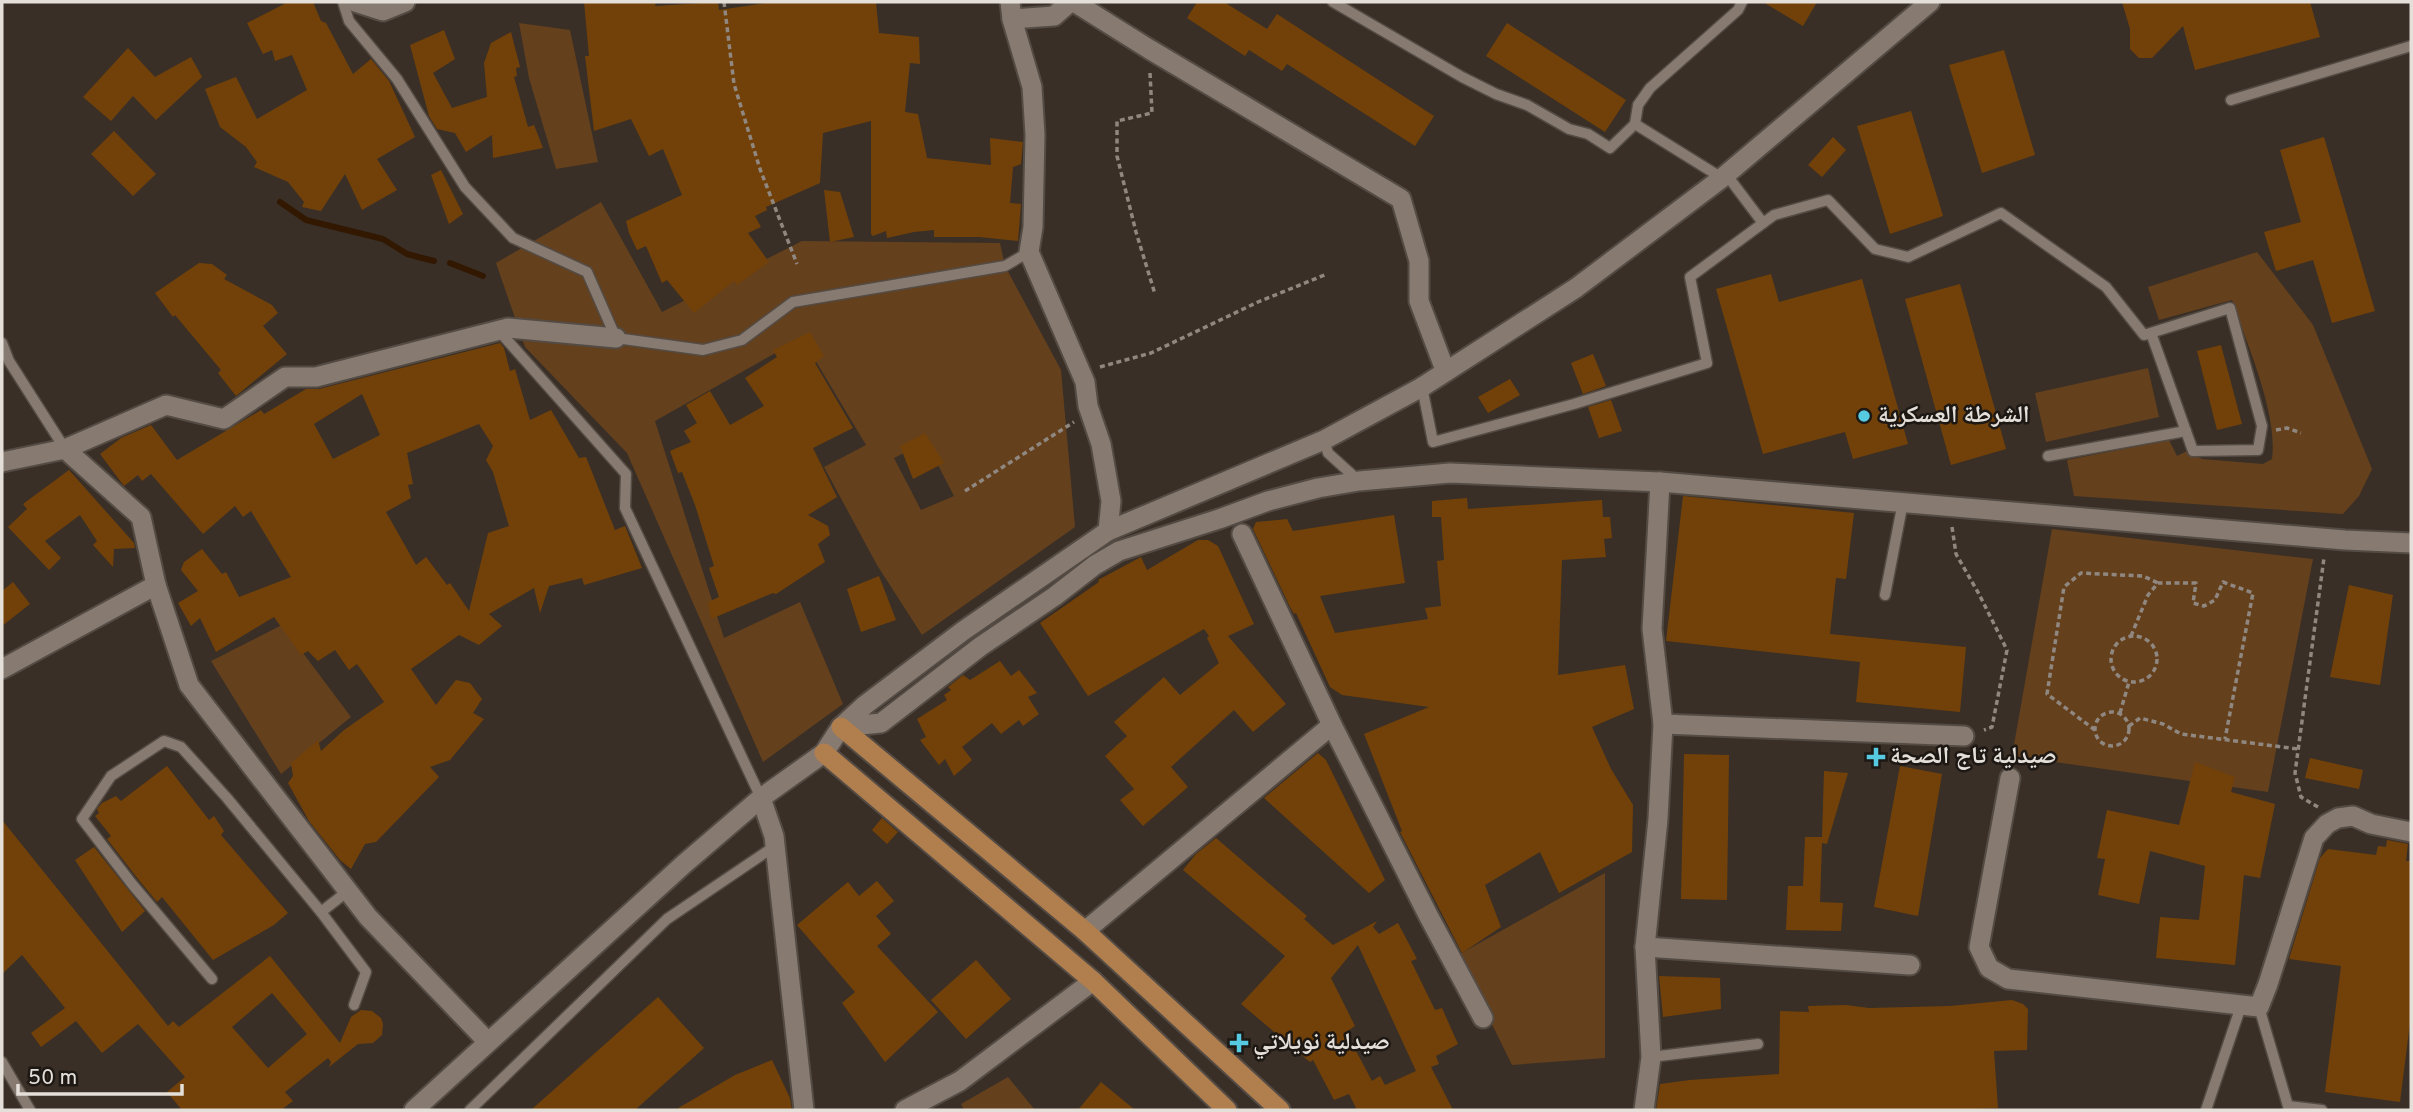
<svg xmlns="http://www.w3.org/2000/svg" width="2413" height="1112" viewBox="0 0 2413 1112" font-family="Overpass,'Noto Naskh Arabic',sans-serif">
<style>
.green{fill:#64401d;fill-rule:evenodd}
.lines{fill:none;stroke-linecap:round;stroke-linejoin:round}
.stream{stroke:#321800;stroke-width:6}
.building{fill:#724109;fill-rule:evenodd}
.service-casing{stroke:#534b44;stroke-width:13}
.minor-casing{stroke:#534b44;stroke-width:23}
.tertiary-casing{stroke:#534b44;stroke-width:23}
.secondary-casing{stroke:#534b44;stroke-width:23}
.primary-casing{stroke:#534b44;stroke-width:23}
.path{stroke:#908880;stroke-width:3.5;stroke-dasharray:5 3.5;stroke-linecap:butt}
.service{stroke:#877a70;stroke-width:10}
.minor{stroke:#877a70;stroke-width:19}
.tertiary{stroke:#877a70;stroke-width:19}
.secondary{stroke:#877a70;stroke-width:19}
.primary{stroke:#b17e4d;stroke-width:19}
.poi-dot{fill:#55cae0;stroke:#1d1814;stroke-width:2.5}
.labels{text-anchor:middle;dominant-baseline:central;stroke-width:5;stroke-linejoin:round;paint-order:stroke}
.poi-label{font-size:24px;font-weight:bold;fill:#e5dfd9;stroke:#1d1814;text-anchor:start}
</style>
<rect width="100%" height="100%" fill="#392f26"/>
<!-- green -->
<g class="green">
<path d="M519,23L570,30L598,162L556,169L529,78Z"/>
<path d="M601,202L662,312L802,241L1000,243L1005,266L1061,370L1075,527L922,635L877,565L824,467L866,445L802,338L655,421L724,638L800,602L843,704L763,762L627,453L525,347L496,263ZM926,442L954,496L921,510L894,458Z"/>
<path d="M2257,252L2313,325L2372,469L2359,496L2343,514L2074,496L2067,460L2169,440L2177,456L2187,451L2202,459L2263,464L2272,459C2278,413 2247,345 2232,300L2159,320L2148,287Z"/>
<path d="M2148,368L2159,417L2046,442L2035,393Z"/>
<path d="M2052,529L2313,559L2268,792L2012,756Z"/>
<path d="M282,625L351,717L281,774L211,661Z"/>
<path d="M1605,873V1058L1512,1065L1458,955Z"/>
<path d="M1008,1077L1035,1110H964L961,1104Z"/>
</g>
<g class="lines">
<!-- stream -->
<g class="stream">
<path d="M280,202L306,220L383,239L407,254L434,261"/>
<path d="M450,263L483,276"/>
</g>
</g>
<!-- building -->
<g class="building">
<path d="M288,2H313L321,21L326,23L353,74L371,59L389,81L415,137L377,159L397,190L362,210L345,174L321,211L302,207L304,202L288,182L254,167L257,162L246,147L220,127L205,89L236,77L257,119L307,90L292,55L275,61L272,50L263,54L247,23Z"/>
<path d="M584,2H656L655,6L718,2L719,10L772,2H876L879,33L919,37L920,64L910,63L905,112L918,114L927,158L991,165L990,138L1023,142L1021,164L1013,167L1010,203L1021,204L1018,241L979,237H934V230L914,232L887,238L886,231L873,236L871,234V121L823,133L820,183L766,207L767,210L755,216L761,227L748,233L769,262L737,285L734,281L694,313L667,280L662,283L646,246L637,250L629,233L626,221L682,195L663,149L649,156L631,119L594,131L585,56H589Z"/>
<path d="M1197,2H1224L1267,29L1277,14L1434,116L1415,146L1287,64L1282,71L1249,50L1245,56L1222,41L1187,18Z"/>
<path d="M1763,2H1817L1803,26Z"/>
<path d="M2122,2H2310L2320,37L2195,70L2183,26L2152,58H2139L2130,49V29Z"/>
<path d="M1507,23L1626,100L1605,132L1486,56Z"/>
<path d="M444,30L455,59L433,73L452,108L487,97L484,63L491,43L511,32L520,67L516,68L517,76L514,77L528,127L534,125L543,148L493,158L492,135L466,152L455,133L437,129L429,116L410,45Z"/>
<path d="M128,48L155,77L191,57L202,77L156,120L133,96L111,121L83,97Z"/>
<path d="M2004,50L2035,155L1982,173L1949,65Z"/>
<path d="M1911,111L1943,216L1890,234L1857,126Z"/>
<path d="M114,131L156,174L133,196L91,154Z"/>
<path d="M1833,137L1846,150L1822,177L1808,165Z"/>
<path d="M2324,137L2375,311L2332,323L2313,260L2276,271L2264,232L2301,222L2280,150Z"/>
<path d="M441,170L463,214L449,224L431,175Z"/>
<path d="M824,190L840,192L854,237L830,242Z"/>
<path d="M199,263L212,264L227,275L224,279L272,305L278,313L263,326L287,354L236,396L218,373L221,370L175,315L173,317L155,293Z"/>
<path d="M1771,274L1779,302L1862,279L1908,444L1853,459L1845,432L1763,454L1716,289Z"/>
<path d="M1960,284L2006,449L1951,465L1905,299Z"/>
<path d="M810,332L824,356L815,363L853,428L813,448L837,497L808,515L828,526L830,535L818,544L825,562L776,594L773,593L711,619L708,602L719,597L709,568L714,566L695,505L682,472L678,473L670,451L691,442L684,431L697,423L686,405L710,391L730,425L764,406L745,378L777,357L773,350Z"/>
<path d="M500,343L504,348L510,371L515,369L530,420L551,410L579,458L586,457L615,530L625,526L642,568L584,585L582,578L549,586L540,613L534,588L489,614L502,626L479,645L459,635L411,669L436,705L456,680L470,683L482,699L473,713L484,719L450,760L430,767L439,777L376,842L365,844L351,869L340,860L309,821L288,783L293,776L291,763L318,740L321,751L344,730L384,702L357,664L349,670L335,650L318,661L308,651L301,655L274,617L216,652L200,618L191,626L178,603L198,591L181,570L184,562L202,549L222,574L226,572L239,597L291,577L251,511L243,517L235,506L203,534L151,474L142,481L138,475L124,486L100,454L121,438L151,425L177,460L261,410L264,414L306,389H319ZM362,394L380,435L333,459L314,424ZM479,424L493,446L486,460L493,472L509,526L488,533L469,611L450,583L447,585L426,557L416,565L386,512L411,498L408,485L413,484L407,453Z"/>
<path d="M2221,345L2242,424L2217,430L2197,351Z"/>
<path d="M1593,354L1606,386L1583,394L1571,363Z"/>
<path d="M1510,379L1520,395L1488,413L1478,397Z"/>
<path d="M1611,400L1622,431L1599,438L1588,407Z"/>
<path d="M925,433L944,463L913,479L900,446Z"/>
<path d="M69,470L134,543L135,548L114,549L113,567L93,545L97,541L80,515L45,541L61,558L49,570L8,527L27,509L23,504Z"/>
<path d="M1683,496L1854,513L1846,579L1836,578L1830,634L1966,647L1960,712L1856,702L1860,662L1666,641Z"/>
<path d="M1467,498L1468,509L1602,500L1603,517H1610L1612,538L1604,539L1606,557L1562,560L1558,675L1625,665L1634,709L1592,727L1611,769L1633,805L1632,852L1559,893L1540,852L1485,885L1501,927L1462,953L1400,832L1402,831L1364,734L1429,707L1342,695L1330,687L1296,613L1294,614L1290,607L1253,529L1256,522L1287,519L1293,531L1394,515L1405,583L1320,596L1335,633L1428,619L1425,608L1441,606L1437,561L1444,560L1441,517H1432V501Z"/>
<path d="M1198,540H1208L1218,546L1254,624L1228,636L1286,704L1253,732L1234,710L1171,767L1188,787L1143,826L1120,800L1134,789L1105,756L1127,736L1114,722L1164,677L1180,695L1219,663L1207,638L1209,636L1204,629L1088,696L1040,623L1099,582L1098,580L1141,557L1147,570Z"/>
<path d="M879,576L896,620L861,632L847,589Z"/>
<path d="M13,582L30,604L2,626V591Z"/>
<path d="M2349,585L2393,595L2380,685L2330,677Z"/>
<path d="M1000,661L1011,676L1019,670L1037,693L1028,697L1039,714L1023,726L1019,720L1001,734L992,723L962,747L972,760L954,776L945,759L939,765L920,740L926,737L917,719L947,700L944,695L951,690L948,687L963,675L970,680Z"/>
<path d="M1318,753L1326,760L1385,880L1369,893L1264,798Z"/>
<path d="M1684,754L1729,755L1727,900L1681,899Z"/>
<path d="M2310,758L2363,770L2359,789L2305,778Z"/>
<path d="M2195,762L2235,777L2231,792L2275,804L2260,878L2244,875L2235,965L2156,958L2160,917L2199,920L2205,866L2150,851L2139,904L2098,895L2105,859L2097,858L2107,810L2179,825Z"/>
<path d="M167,766L209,820L214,816L224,831L221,835L288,913L274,925L213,960L162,897L157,902L138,879L107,839L111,836L95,816L99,813L97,809L102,803L116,796L121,801Z"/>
<path d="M1900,766L1942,774L1918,916L1874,907Z"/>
<path d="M1824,771L1848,773L1827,844L1822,843L1820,902L1843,903L1841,931L1786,930L1788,886H1803L1805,837H1822Z"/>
<path d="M882,818L898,832L887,844L872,830Z"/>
<path d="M2,820L168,1026L173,1021L179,1027L270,956L340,1043L351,1017L361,1010L372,1011L381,1018L383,1024L382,1035L373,1043L358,1044L329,1067L331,1062L328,1058L285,1092L293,1101L281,1110H182L167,1092L185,1077L138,1024L102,1053L76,1021L41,1047L31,1033L65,1008L22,955L2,974ZM272,993L307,1034L268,1068L232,1027Z"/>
<path d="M1216,838L1307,916L1304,919L1333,945L1377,921L1373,927L1379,934L1398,923L1417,959L1411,961L1435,1010L1442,1008L1458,1044L1436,1056L1439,1064L1431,1067L1453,1110H1357L1349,1094L1334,1100L1313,1060L1310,1062L1241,1004L1285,956L1183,870L1196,854ZM1358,945L1416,1071L1385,1085L1380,1076L1372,1081L1346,1032L1355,1026L1331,978Z"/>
<path d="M2387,840L2408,844L2406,861H2411V1015L2400,1102L2325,1092L2341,966L2289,959L2320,858L2328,849L2376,855L2378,846L2386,847Z"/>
<path d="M94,847L145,911L122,932L75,860Z"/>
<path d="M877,881L894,901L876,916L891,934L877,946L938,1012L885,1062L842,1003L855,992L797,925L848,882L859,896Z"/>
<path d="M976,960L1011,999L966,1039L931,1000Z"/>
<path d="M1659,976L1720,978L1721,1009L1663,1017Z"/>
<path d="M658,997L704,1048L635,1110H531Z"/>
<path d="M2012,1000L2023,1004L2028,1009L2027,1050L1994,1051L1998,1108L1953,1110H1656L1660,1084L1690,1080L1779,1074L1780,1011L1809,1012L1808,1006L1846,1005L1869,1008L1950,1006Z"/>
<path d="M772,1060L790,1098L792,1110H675L735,1075Z"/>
<path d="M1101,1082L1135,1110H1078Z"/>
</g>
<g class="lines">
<!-- service casing -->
<g class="service-casing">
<g id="service">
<path d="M343,2L349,21L397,79L465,187L513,238L587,272L616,338L703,350L742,340L793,302L1005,266L1029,252"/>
<path d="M1333,2L1462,77L1496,94L1527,105L1569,129L1588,134L1610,148L1635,124L1638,105L1650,88L1738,10L1742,2"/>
<path d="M2231,100L2411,46"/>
<path d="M1635,124L1722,178"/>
<path d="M1726,174L1763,223"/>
<path d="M499,331L626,474L625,508L761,798"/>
<path d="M2,343L9,361L65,449"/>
<path d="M1422,387L1433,442L1574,404L1707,363L1690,277L1774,215L1828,200L1875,249L1908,257L2001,213L2106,287L2144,335L2230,308L2262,426L2258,450L2193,451L2151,333"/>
<path d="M1324,440L1328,453L1359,481"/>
<path d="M2048,456L2186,431"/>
<path d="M1885,595L1903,502"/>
<path d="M348,891L321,912L366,972L354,1005"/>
<path d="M212,979L132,884L82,819L111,776L164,741L181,747L227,798L321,912"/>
<path d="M2259,1007L2288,1106L2322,1110"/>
<path d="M1651,1057L1758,1044"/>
<path d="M2,1062L30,1110"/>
<path d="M470,1110L667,919L775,846"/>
<path d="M2206,1110L2241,1006"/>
</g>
</g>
<!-- minor casing -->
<g class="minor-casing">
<g id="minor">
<path d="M355,2L383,11L405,2"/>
<path d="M1074,2L1149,49L1401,199L1419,261V301L1445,370"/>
<path d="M1012,19L1054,16L1070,2"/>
<path d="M65,449L141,517L156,585"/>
<path d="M2,462L65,449L166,405L224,419L285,377H316L508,328L616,338"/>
<path d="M1242,534L1332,725L1428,915L1483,1018"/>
<path d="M2,669L156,585L189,685L368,917L488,1042"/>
<path d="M1663,724L1964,736"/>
<path d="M2010,778L1979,947L1989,968L2008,979L2259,1007L2268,984L2314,838L2327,824L2338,818L2353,816L2371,824L2411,832"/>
<path d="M761,798L774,836L804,1110"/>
<path d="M1085,931L1332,725"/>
<path d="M1645,947L1910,965"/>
<path d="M905,1110L960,1081L1093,981"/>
<path d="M1644,1110L1651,1057L1645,947L1658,819L1663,724L1652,629L1660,482"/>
</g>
</g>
<!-- tertiary casing -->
<g class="tertiary-casing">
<g id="tertiary">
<path d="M1010,2L1012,19L1032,87L1035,135L1033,227L1029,252L1085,382L1088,406L1101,444L1111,501L1108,531"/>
<path d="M1422,387L1576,288L1722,178L1930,2"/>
</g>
</g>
<!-- secondary casing -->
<g class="secondary-casing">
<g id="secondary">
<path d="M841,727L881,723L981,646L1055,596L1095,565L1119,551L1219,519L1268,501L1318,488L1359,481L1450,473L1660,482L2345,540L2411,543"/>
<path d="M414,1110L684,864L761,798L824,753L841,727L865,705L963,631L1108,531L1324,440L1422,387"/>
</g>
</g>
<!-- primary casing -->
<g class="primary-casing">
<g id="primary">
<path d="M841,727L1085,931L1280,1110"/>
<path d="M824,753L1093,981L1227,1110"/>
</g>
</g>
<!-- path -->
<g class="path">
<path d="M724,2L734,84L760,169L797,264"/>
<path d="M1150,73L1152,113L1117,121V156L1136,232L1155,294"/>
<path d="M1100,367L1151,353L1258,302L1327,274"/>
<path d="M2276,430L2287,428L2301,433"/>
<path d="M965,491L1074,422"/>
<path d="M1952,527L1956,554L1979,594L2007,650L1992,727L1984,730"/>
<path d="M2131,636L2148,595L2158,583H2196L2193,603L2204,606L2215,600L2223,582L2253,593L2225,739"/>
<circle cx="2134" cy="659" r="23"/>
<circle cx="2112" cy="729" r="17"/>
<path d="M2120,713L2129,682"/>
<path d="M2129,726L2140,718L2163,724L2181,734L2298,749"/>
<path d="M2095,730L2047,694L2064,587L2081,573L2143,576L2158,583"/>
<path d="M2318,807L2301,797L2295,773L2324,558"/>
</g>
<!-- service -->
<use href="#service" class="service"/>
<!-- minor -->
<use href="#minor" class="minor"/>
<!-- tertiary -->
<use href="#tertiary" class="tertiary"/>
<!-- secondary -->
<use href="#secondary" class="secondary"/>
<!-- primary -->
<use href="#primary" class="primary"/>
</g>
<!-- markers -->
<g class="poi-dot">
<circle cx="1864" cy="416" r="7"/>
<path d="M1872.5 746.5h7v7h7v7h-7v7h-7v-7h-7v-7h7z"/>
<path d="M1235.5 1032.5h7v7h7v7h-7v7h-7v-7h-7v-7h7z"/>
</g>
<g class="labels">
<!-- poi labels -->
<g class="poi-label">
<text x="1878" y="416">الشرطة العسكرية</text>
<text x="1890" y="757">صيدلية تاج الصحة</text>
<text x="1253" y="1043">صيدلية نويلاتي</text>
</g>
</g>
<!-- border -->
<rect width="2413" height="1112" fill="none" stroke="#e5dfd9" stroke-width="7"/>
<!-- scale -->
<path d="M18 1084v10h164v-10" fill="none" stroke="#e5dfd9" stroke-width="3.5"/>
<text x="28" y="1084" font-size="21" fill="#e5dfd9" stroke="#1d1814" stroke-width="5" paint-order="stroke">50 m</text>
</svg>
